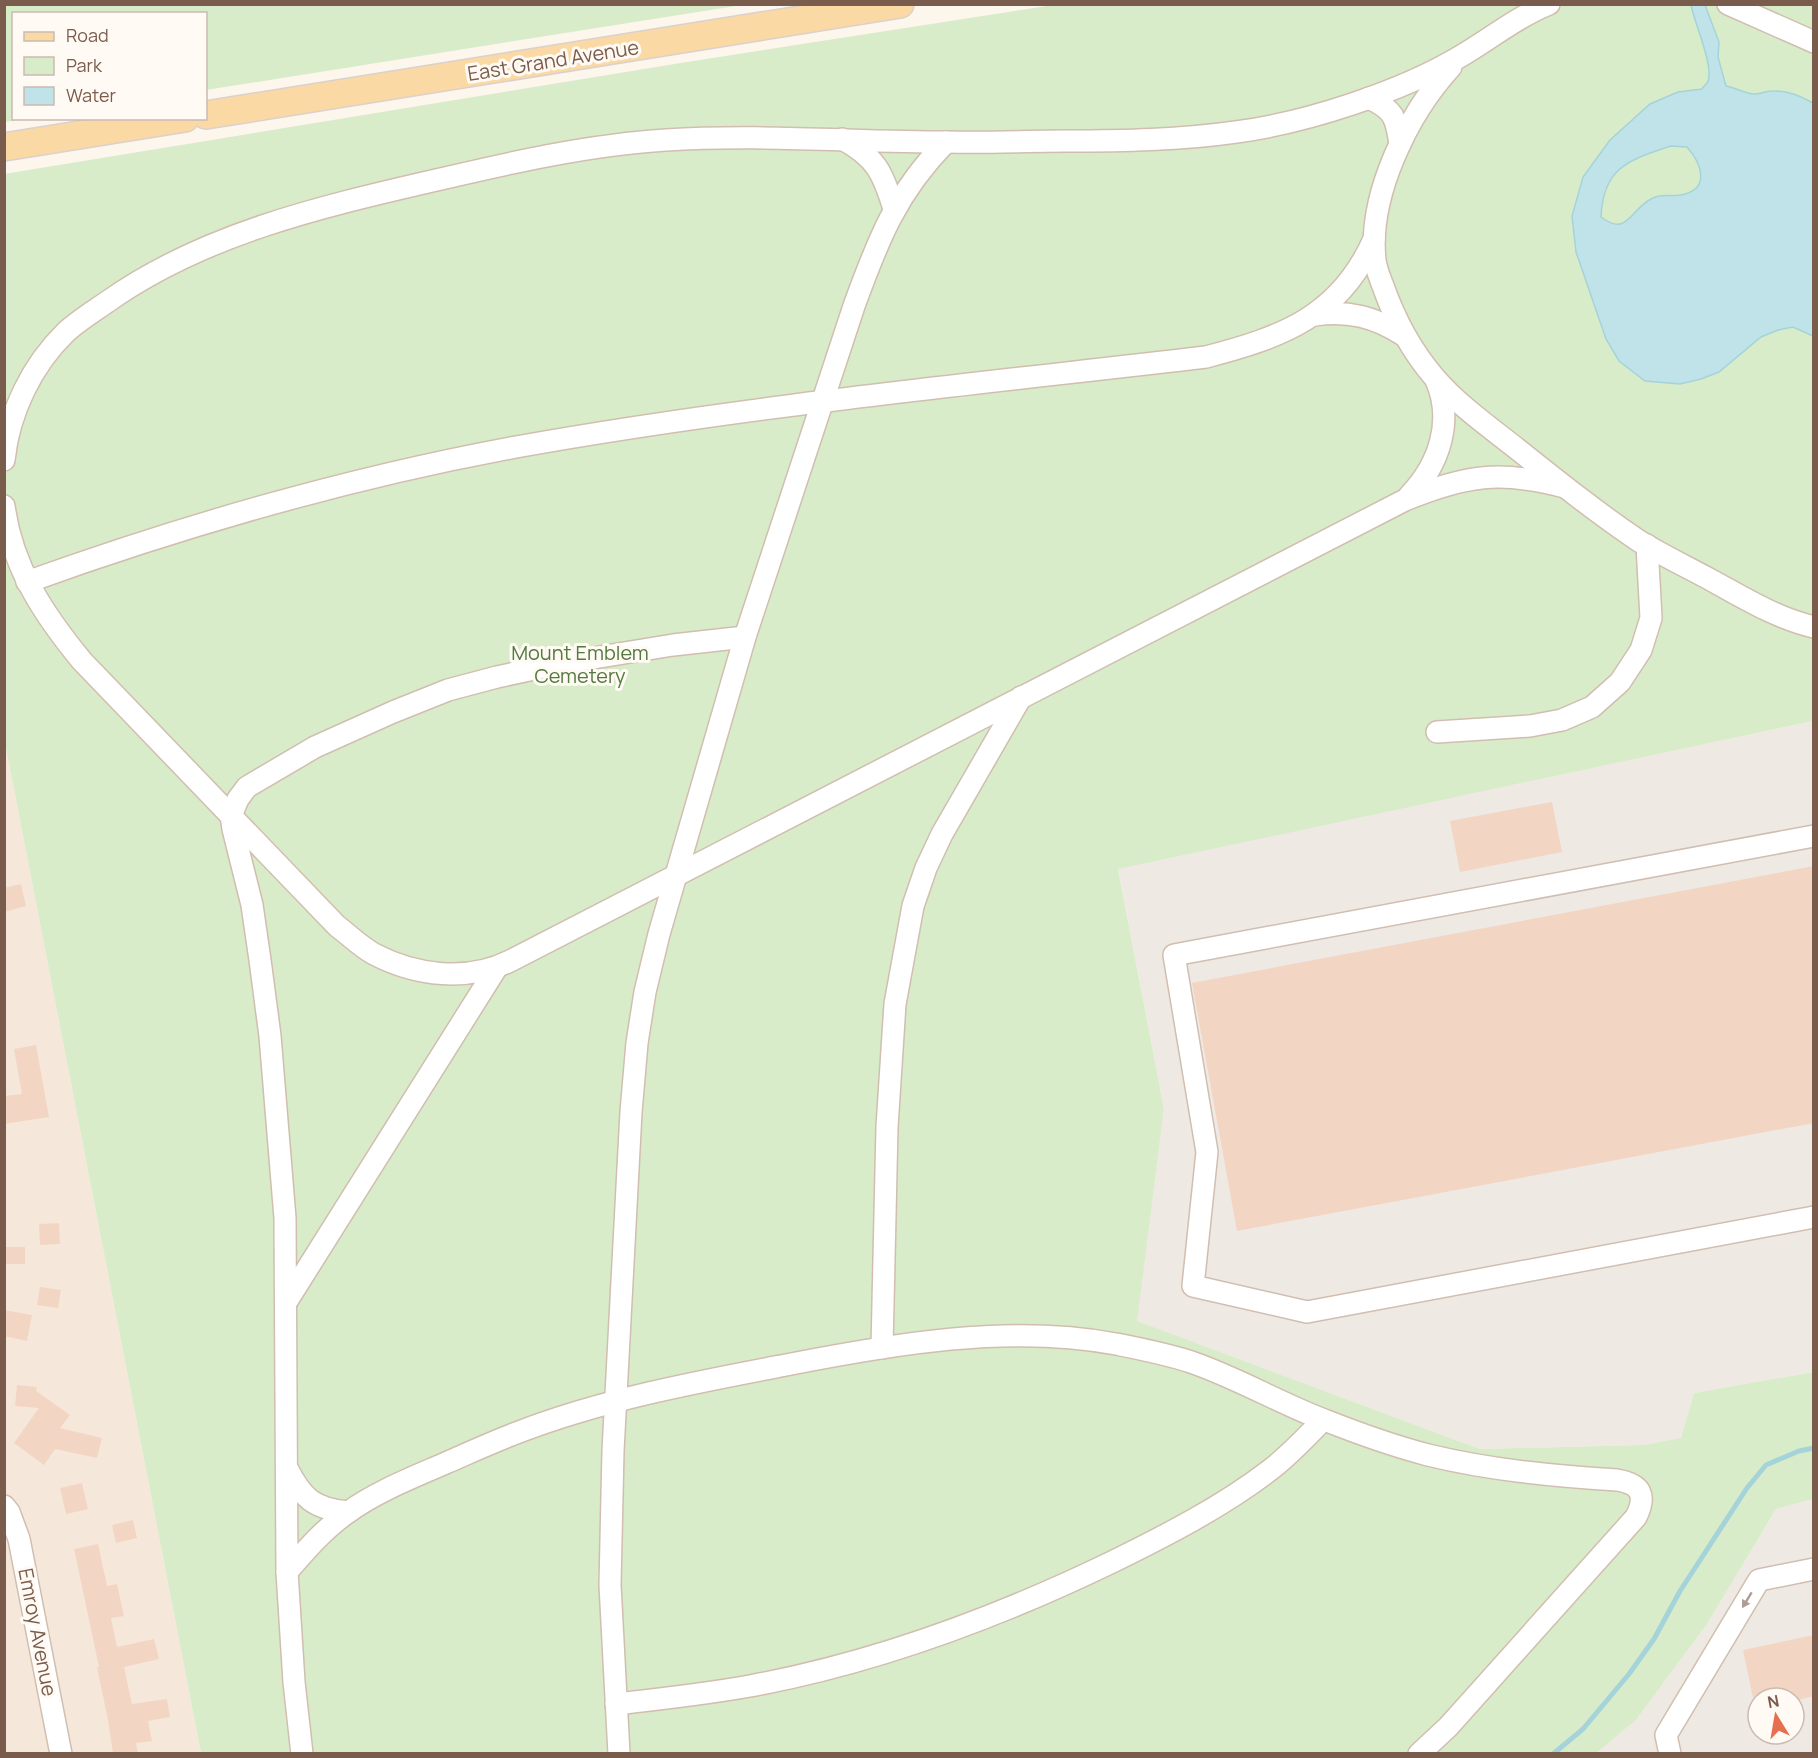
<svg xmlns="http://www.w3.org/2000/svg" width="1818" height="1758" viewBox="0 0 1818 1758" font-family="Manrope,sans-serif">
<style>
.residential{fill:#f5e8da}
.industrial{fill:#efe9e4;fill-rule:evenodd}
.green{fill:#d8ecc9}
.water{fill:#bfe3e8;stroke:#a5d3da;stroke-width:1.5;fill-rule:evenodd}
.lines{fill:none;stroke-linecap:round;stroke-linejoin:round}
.stream{stroke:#a5d3da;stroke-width:5}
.building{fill:#f3d5c3}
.minor-casing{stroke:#d1beb0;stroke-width:24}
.major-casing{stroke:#dad1cd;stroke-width:30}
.minor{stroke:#fff;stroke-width:21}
.major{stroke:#fbd9a5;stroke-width:27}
.oneway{fill:#af9d94}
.labels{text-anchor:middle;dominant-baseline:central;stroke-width:6;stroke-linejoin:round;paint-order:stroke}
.street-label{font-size:20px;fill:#7a5c4d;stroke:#fffaf3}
.park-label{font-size:20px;fill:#537a41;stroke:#fffaf3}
</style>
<rect width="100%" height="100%" fill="#fdf6ec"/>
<!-- residential -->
<path class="residential" d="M5,743L201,1753H5Z"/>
<!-- industrial -->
<g class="industrial">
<path d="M1813,721V1372L1694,1393L1681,1438L1643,1445L1480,1449L1136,1321L1164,1109L1118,868Z"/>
<path d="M1813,1499V1753L1595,1754L1636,1720L1707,1624L1776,1509ZM1758,1698H1794V1734H1758Z"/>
</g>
<!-- green -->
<g class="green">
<path d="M4,5L5,4L742,5L206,90V14H14V118L26,119L5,122Z"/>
<path d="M1053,5H1813V721L1118,869L1164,1109L1137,1321L1480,1449L1643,1445L1681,1438L1694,1393L1813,1372V1499L1776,1509L1707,1624L1636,1720L1595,1754L201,1753L5,743L4,174L687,62Z"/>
</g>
<!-- water -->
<path class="water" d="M1691,5H1705L1719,42L1718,57L1726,86C1736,88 1744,93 1753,94C1760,94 1766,91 1772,91C1787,90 1800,96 1813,103V336L1793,327L1778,330L1761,337L1719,372L1701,379L1680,384L1645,381L1619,361L1606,339L1576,252L1572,216L1583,177L1610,140L1650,104L1678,92L1702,89C1704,86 1707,84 1708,81C1714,66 1694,22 1691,5ZM1671,146L1687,147C1702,164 1711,190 1680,195C1671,197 1662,193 1653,198C1630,208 1628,238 1601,217C1603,167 1629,160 1671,146Z"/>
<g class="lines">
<!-- stream -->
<path class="stream" d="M1553,1754L1583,1729L1629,1674L1654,1639L1680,1591L1747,1488L1766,1465L1799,1451L1814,1448"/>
</g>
<!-- building -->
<g class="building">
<path d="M1552,802L1562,852L1460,872L1450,821Z"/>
<path d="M1814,866V1123L1237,1231L1192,983Z"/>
<path d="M21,884L26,906L4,912V888Z"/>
<path d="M36,1045L49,1117L4,1124V1096L22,1094L14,1049Z"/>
<path d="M59,1223L60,1244L40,1245L39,1224Z"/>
<rect x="4" y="1247" width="21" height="17"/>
<path d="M40,1287L61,1290L58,1308L37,1305Z"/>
<path d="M4,1310L32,1315L27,1341L4,1336Z"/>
<path d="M17,1385L37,1387L36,1391L70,1415L60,1428L102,1438L97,1458L55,1449L44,1465L14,1443L39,1408L15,1406Z"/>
<path d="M82,1483L88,1509L66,1514L60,1488Z"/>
<path d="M133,1520L137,1538L116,1543L112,1525Z"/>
<path d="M98,1544L107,1586L117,1584L124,1616L111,1618L117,1647L154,1639L159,1659L124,1667L132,1704L167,1699L170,1717L148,1721L152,1741L136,1743L138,1754H113L108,1720L97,1667H99L74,1549Z"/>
<path d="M1814,1635V1696L1794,1701V1698H1753L1743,1650Z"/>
</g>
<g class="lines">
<!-- minor casing -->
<g class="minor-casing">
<g id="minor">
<path d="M1728,4L1814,42"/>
<path d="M1451,67C1408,114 1368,195 1375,260C1376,269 1380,278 1383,286C1395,320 1410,349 1434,377C1457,404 1488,426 1516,448C1556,480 1596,512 1639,541C1662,555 1687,567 1711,580C1744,598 1776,618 1814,627"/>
<path d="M1369,98C1394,110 1396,117 1400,144"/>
<path d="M842,139C876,157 883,173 894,209"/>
<path d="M1315,315C1348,310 1375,317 1403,335"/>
<path d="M4,460C9,412 32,365 66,332C78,321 94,311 107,302C203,234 320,207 432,181C509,163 587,145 666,140C760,134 854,142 947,142C987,143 1027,141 1066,141C1123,141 1180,140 1236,132C1305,123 1401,92 1461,56C1490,39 1517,17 1549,4"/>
<path d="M1409,496C1439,465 1454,421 1436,380"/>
<path d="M4,506C12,567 44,615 82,661L337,926C349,935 361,947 374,954C416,976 468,982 510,961L1405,500C1466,475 1501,470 1565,487"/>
<path d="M27,582C183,526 353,477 516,447C745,406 976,384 1206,357C1283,337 1340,316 1374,239"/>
<path d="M1437,732L1530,726L1562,720L1592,707L1620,682L1641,650L1651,618L1647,545"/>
<path d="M1814,836L1174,955L1207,1152L1193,1286L1307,1312L1814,1217"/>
<path d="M287,1301L497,967"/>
<path d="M882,1348L887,1127L895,1004L913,906L926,868L942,834L1021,697"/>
<path d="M287,1468C302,1498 314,1509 348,1512"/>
<path d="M4,1506L9,1512L19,1539L61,1754"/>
<path d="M287,1572C305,1551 324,1529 347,1513C377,1491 414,1477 448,1462C471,1452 495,1441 519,1432C605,1399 697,1382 786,1365C893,1344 1008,1324 1116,1344C1141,1349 1167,1354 1191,1362C1238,1378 1281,1404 1327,1421C1360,1434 1394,1446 1428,1455C1490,1470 1553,1476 1617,1480C1641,1484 1647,1495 1636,1517L1448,1727L1419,1754"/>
<path d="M616,1704C661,1699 706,1694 750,1686C875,1663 996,1618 1110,1563C1165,1536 1222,1507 1270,1470C1290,1455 1306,1437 1323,1420"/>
<path d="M302,1754L294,1682L287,1572L285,1218L270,1036L260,960L252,905L233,829L231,816L238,799L247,787L315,747L393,712L448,690L497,677L557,664L673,645L745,637"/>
<path d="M619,1754L610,1585L613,1451L631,1112L637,1043L645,992L659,934L745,637L854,306C878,240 896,193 946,142"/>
<path d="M1670,1754L1666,1735L1759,1580L1814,1569"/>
</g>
</g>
<!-- major casing -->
<g class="major-casing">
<g id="major">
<path d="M206,115L900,4"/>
<path d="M4,147L185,118"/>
</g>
</g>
<!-- minor -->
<use href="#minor" class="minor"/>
<!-- major -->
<use href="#major" class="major"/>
</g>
<!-- one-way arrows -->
<defs><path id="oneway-solid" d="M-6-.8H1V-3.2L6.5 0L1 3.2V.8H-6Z" transform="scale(1.5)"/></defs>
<use class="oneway" href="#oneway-solid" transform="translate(1747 1600) rotate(121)"/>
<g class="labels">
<!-- street labels -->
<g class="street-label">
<text transform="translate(553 60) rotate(-9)">East Grand Avenue</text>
<text transform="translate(38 1632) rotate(79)">Emroy Avenue</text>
</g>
<!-- park labels -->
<g class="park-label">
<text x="580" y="652">Mount Emblem<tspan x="580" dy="23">Cemetery</tspan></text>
</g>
</g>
<!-- border -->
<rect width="1818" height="1758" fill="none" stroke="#7a5c4d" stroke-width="12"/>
<!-- legend -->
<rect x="12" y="12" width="195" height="108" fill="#fffaf3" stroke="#cabbb1" stroke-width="1.5"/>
<rect x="24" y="32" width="30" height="9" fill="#fbd9a5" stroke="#cabbb1" stroke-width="1.5"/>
<text x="66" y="42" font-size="18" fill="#7a5c4d">Road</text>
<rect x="24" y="57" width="30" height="18" fill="#d8ecc9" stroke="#cabbb1" stroke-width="1.5"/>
<text x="66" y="72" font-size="18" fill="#7a5c4d">Park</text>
<rect x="24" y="87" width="30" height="18" fill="#bfe3e8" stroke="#cabbb1" stroke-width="1.5"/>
<text x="66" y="102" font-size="18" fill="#7a5c4d">Water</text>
<!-- north arrow -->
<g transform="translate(1776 1716) rotate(349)"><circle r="28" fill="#fffaf3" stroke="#cabbb1" stroke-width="1.5"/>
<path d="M0-4.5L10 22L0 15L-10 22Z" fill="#e76f51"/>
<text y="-9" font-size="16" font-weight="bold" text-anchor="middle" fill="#7a5c4d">N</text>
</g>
</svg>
